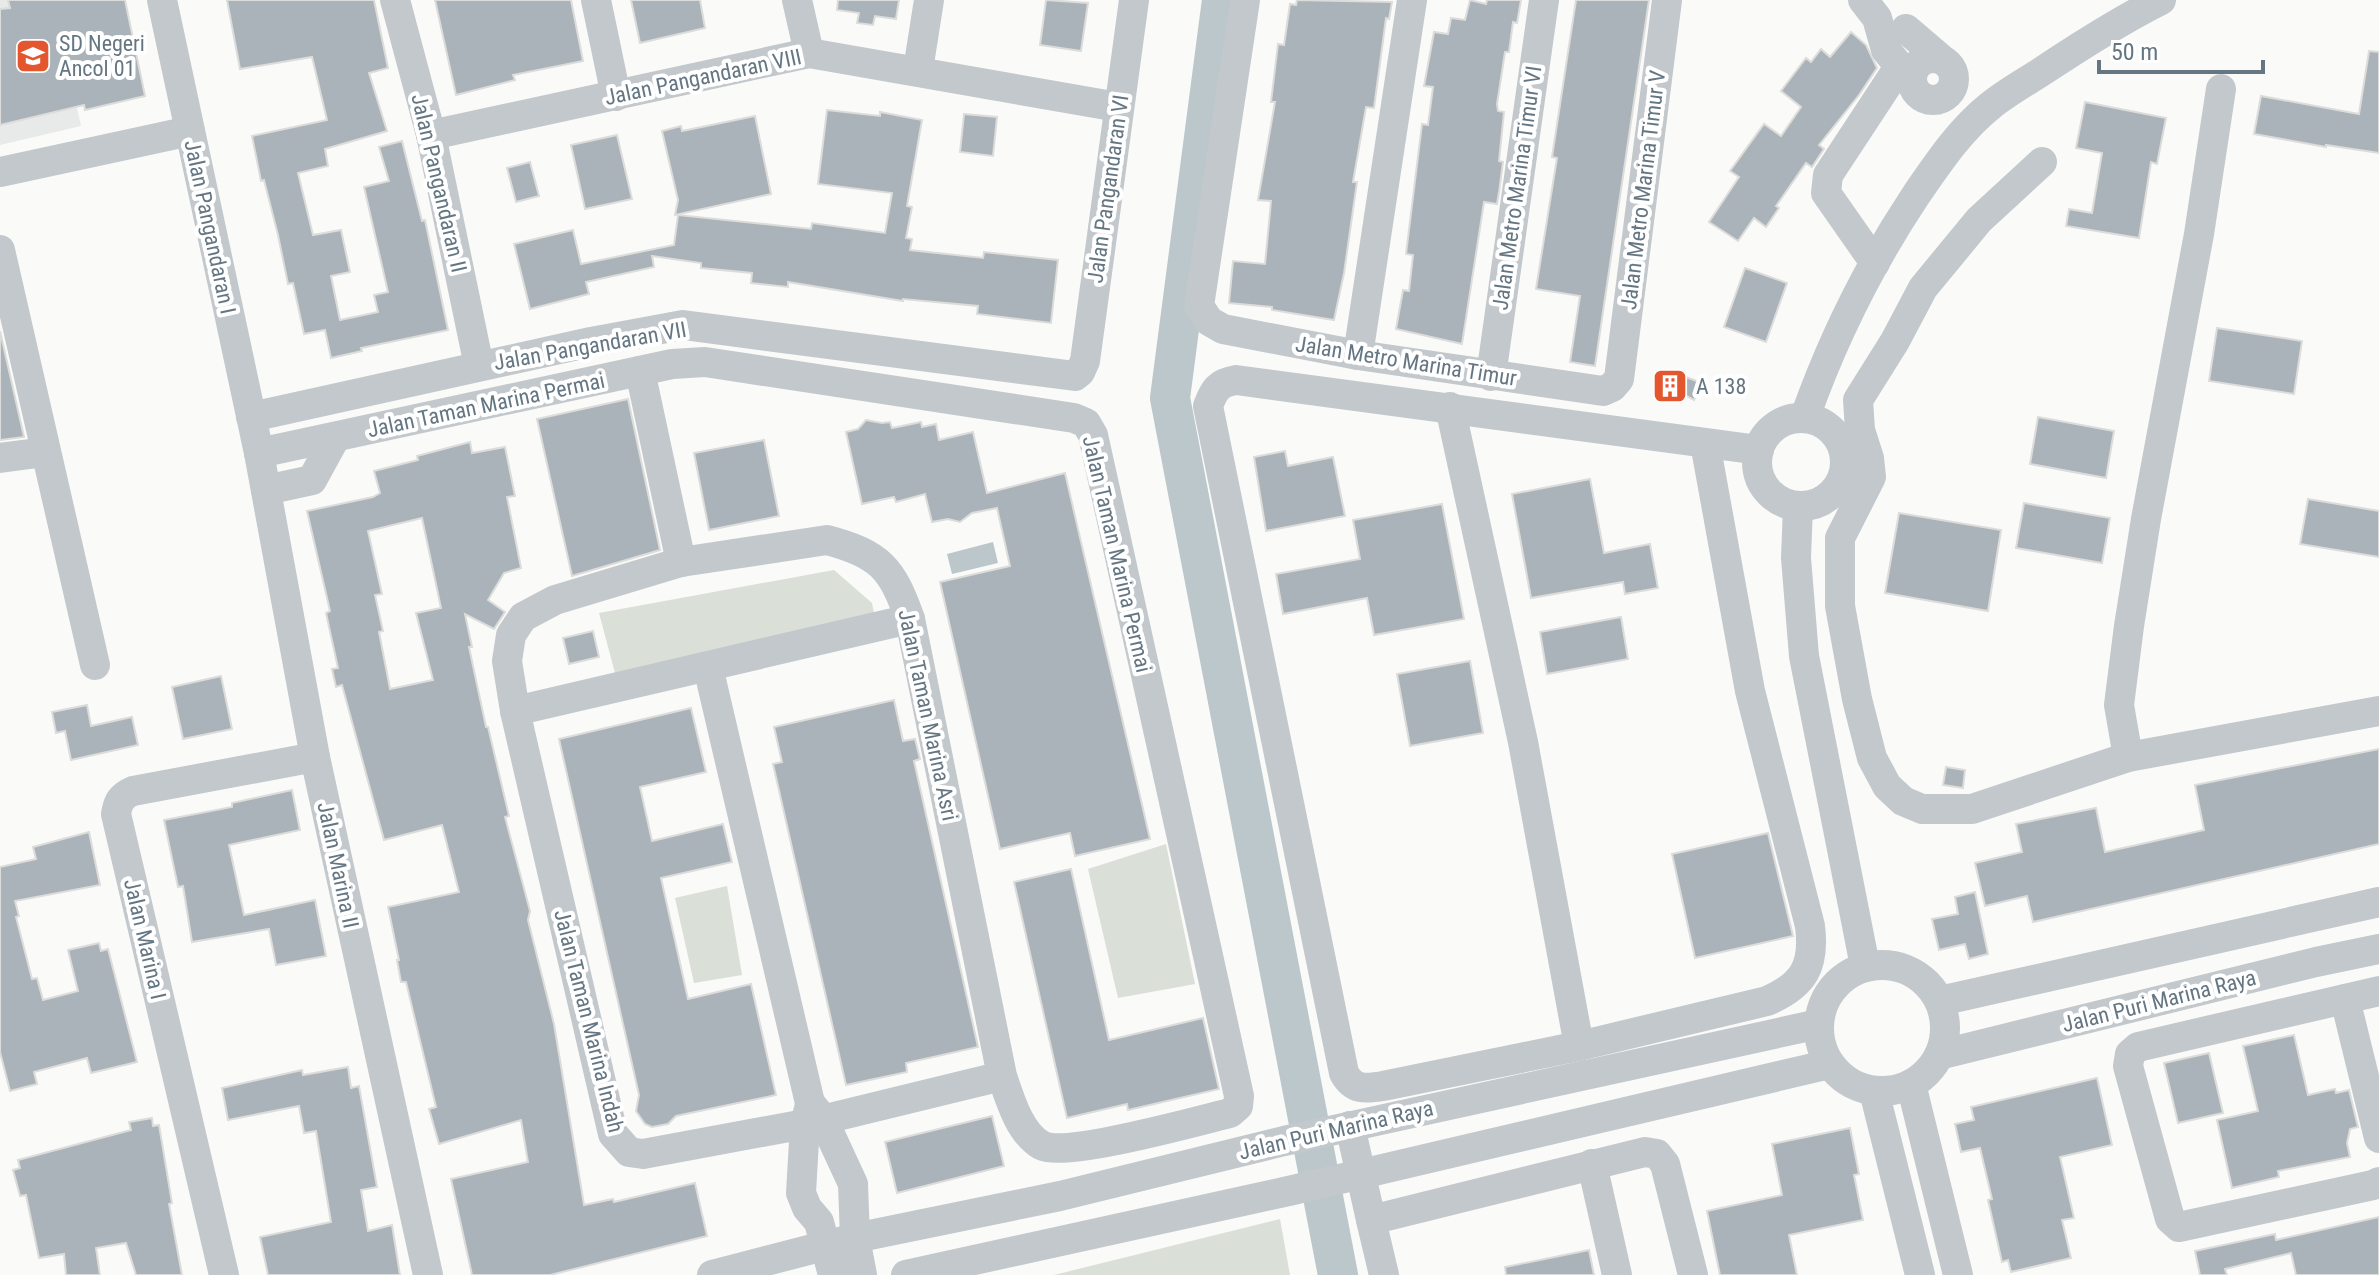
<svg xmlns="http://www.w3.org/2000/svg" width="2379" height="1275" viewBox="0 0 2379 1275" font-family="'Roboto Condensed',sans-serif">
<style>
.built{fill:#e8e9e9}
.green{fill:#dadfd7}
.water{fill:#bbc7cb}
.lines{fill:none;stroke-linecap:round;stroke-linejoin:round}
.river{stroke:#bbc7cb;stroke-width:40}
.building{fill:#aab3b9;stroke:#dcdcda;stroke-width:2;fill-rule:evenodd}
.minor{stroke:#c3c8cc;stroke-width:30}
.labels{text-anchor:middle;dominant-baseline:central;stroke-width:8;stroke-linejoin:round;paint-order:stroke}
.poi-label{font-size:22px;fill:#657683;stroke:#fff;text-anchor:start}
.street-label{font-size:22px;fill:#657683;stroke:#fff}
</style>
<rect width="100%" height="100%" fill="#fafaf8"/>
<!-- built -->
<path class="built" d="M0,0H53L81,126L0,145Z"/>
<!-- green -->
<g class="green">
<path d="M834,570L872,603L877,627L616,677L599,613Z"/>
<path d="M1166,844L1195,984L1118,998L1088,869Z"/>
<path d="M727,886L742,975L694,983L675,898Z"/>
<path d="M1280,1219L1290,1275H1054Z"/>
</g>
<!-- water -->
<path class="water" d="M993,542L998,563L952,574L947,554Z"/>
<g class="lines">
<!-- river -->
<path class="river" d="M1222,0L1170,398L1338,1275"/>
</g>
<!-- building -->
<g class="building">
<path d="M8,0H125L145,96L85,110L84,105L0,125V9L10,8Z"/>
<path d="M227,0H374L388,68L369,73L387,131L325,149L328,166L298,173L313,235L341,230L350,272L331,276L340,320L378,312L374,295L388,292L364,187L389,181L379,147L402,141L422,221L425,220L448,330L361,348L362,351L331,358L325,330L304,334L293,283L288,284L278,235L264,180L261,181L252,136L327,120L312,57L240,69Z"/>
<path d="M435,0H571L583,61L513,75L515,80L456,95Z"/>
<path d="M631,0H700L705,28L640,43Z"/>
<path d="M838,0H899L896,19L875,16L873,25L857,23L859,13L837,10Z"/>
<path d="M1046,0L1088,3L1081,51L1040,45Z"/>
<path d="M1297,0L1392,2L1389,19L1386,18L1374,108L1366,107L1353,182H1357L1344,273L1334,320L1272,310V307L1229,303L1233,261L1265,264L1271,201L1258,200L1275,102H1271L1278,44L1284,45L1290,4L1296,5Z"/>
<path d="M1470,0L1486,4L1487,0H1521L1517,23L1513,22L1509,52H1505L1497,104L1498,111L1504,112L1499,161L1503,162L1499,192L1497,204L1484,202L1462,344L1396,329L1403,290L1409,291L1413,255L1406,254L1422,124L1428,125L1433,87L1424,86L1434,32L1448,34L1451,18L1465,20Z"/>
<path d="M1576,0H1649L1595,366L1570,362L1580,296L1536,289L1557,158L1552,157Z"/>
<path d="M1851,32L1866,45L1877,68L1859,95L1819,145L1824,149L1812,167L1806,163L1776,206L1779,208L1766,227L1754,218L1738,241L1709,222L1739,177L1730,171L1764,124L1781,136L1801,107L1781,91L1806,58L1811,62L1821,49L1830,57Z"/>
<path d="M2369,51L2379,52V153L2326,145V147L2254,134L2261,96L2359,114Z"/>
<path d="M2085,102L2166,118L2157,164L2151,162L2139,238L2066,226L2069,209L2092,213L2102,153L2076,148Z"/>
<path d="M827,110L880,116V112L922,120L907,206L912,207L906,238L912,239L910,250L983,258L984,252L1058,260L1051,323L977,314L978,306L903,299V301L788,282V287L751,283L752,273L701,268V263L652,256L654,267L586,282L589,294L530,309L514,244L573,230L581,264L674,245L678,215L811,229L812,223L885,233L892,193L818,184Z"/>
<path d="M964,114L997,117L993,156L960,152Z"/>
<path d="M755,116L771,194L675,215L678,200L662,131L681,126L682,131Z"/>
<path d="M617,135L632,199L585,209L571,145Z"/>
<path d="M530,162L539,196L516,202L507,168Z"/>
<path d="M1745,268L1787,283L1766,342L1724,327Z"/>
<path d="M2217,328L2302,341L2294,394L2209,381Z"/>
<path d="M0,331L24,437L0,440Z"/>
<path d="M1660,375L1686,377L1702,383L1694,400L1687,396L1659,395Z"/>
<path d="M628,399L660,550L572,576L537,419Z"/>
<path d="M2038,417L2114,431L2106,478L2030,464Z"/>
<path d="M866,420L882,423L890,422L892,428L921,422L922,427L936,424L939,440L973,432L987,493L1065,473L1150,839L1075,856L1070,833L1000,849L940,582L1010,566L997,508L972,513L960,522L948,519L932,522L925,494L896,502L894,497L862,504L846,432L858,429Z"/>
<path d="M764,440L779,516L709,530L694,453Z"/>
<path d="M470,442L472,453L505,447L515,496L507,497L521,568L504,573L488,600L505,612L494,629L465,614L472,647H469L486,727H488L509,816L505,817L530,911L528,920L554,1024L584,1205L613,1199L614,1202L695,1183L707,1236L550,1275H472L451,1179L528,1162L521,1120L439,1144L429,1109L436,1107L406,982H401L397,960H399L388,907L459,892L442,825L384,840L342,685L336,687L332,669L338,668L326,613L330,611L307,511L373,497L380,493L374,471L418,460L417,456ZM422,518L441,608L416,613L433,680L390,689L379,632L383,631L375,595L382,594L368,531Z"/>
<path d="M1285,451L1288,466L1333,457L1345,516L1266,531L1254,457Z"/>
<path d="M1590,479L1604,553L1650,544L1658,588L1625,594L1623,582L1531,598L1512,494Z"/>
<path d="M2308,499L2379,511V557L2300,544Z"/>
<path d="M2024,503L2110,518L2102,563L2016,548Z"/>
<path d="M1442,504L1464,619L1374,635L1367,598L1283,614L1276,574L1360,559L1353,520Z"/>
<path d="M1899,513L2001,530L1988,611L1885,593Z"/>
<path d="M1621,617L1628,659L1547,674L1540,632Z"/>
<path d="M593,631L599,657L569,664L563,638Z"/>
<path d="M1470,661L1483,733L1410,746L1397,674Z"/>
<path d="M221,676L232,729L183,739L172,687Z"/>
<path d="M894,700L903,741L915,739L920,759L914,761L978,1047L906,1063L907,1072L846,1085L773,764L782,762L774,727Z"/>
<path d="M87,705L91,726L132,717L138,745L71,760L65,731L56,733L52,712Z"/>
<path d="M691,708L706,772L640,787L652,841L723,824L732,862L661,878L688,999L751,984L776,1095L676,1116L668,1124L652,1127L645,1124L636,1111L639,1095L559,739Z"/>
<path d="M2379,749V844L2033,922L2027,896L1985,906L1975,863L2022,852L2016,824L2096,808L2105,852L2204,830L2195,785Z"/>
<path d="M1946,767L1965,770L1963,788L1943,785Z"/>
<path d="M292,790L300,830L229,845L244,915L315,900L326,956L276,965L269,929L192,942L183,886L178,887L164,820L232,807V803Z"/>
<path d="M89,832L100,885L15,901L19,916L16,917L32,979L37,978L43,1000L78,991L68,950L99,943L101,951L108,949L137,1062L91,1073L87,1058L34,1072L37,1084L10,1091L0,1052V867L36,859L33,847Z"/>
<path d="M1768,833L1793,936L1695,958L1672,854Z"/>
<path d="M1071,869L1109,1040L1203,1018L1219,1089L1128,1110L1127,1104L1067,1118L1014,882Z"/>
<path d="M1975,892L1988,954L1969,959L1965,944L1939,950L1932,919L1958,914L1955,897Z"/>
<path d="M2294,1035L2308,1095L2335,1089L2336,1093L2349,1090L2358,1127L2350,1129L2347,1143L2350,1157L2278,1171L2279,1177L2232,1188L2217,1120L2258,1111L2243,1046Z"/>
<path d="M2209,1053L2223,1113L2178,1123L2164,1063Z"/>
<path d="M348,1067L351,1088L359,1086L377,1187L361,1190L368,1231L392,1225L400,1275H268L260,1237L331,1222L316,1131L304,1133L299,1106L228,1120L222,1088L302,1070L303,1075Z"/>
<path d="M2097,1078L2112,1145L2060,1157L2074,1218L2062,1220L2071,1258L2011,1272L2008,1260L2002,1262L1988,1200L1992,1199L1980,1148L1961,1152L1955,1124L1974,1120L1971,1107Z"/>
<path d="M992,1116L1004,1166L897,1193L885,1142Z"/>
<path d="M152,1118L153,1126L159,1125L172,1203L169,1204L182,1275H136L126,1243L96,1248L100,1275H66L64,1254L39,1258L26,1195L20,1196L13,1170L20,1168L18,1160L131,1130L129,1122Z"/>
<path d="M1850,1128L1859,1174L1854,1175L1863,1220L1789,1235L1797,1275H1720L1707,1211L1782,1195L1772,1144Z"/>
<path d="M2379,1217V1275H2296L2291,1253L2225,1269L2227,1275H2200L2195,1251L2275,1234L2276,1240Z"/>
<path d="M1589,1250L1594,1275H1506L1505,1267Z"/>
</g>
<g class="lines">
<!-- minor -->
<g class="minor">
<path d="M162,0L259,453L315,757L428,1275"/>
<path d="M395,0L431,135L479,366"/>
<path d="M596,0L616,96"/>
<path d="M797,0L809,53"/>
<path d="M1245,0L1199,306L1209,321L1223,329L1358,355L1603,391L1612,387L1619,379L1667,0"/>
<path d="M1863,0L1877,18L1886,50L1910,79"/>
<path d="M1906,29L1940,58"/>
<circle cx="1933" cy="79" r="21"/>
<path d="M918,70L929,0"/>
<path d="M431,135L809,53L1118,107"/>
<path d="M2042,162L1979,220L1923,288L1895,341L1858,400L1860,430L1869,458L1871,477L1840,538V606L1857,699L1872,758L1887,786L1903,801L1922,809H1972L2128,757L2379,711"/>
<path d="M0,172L190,131"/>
<path d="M0,250L95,665"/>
<path d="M1875,263L1826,193L1828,175L1899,67"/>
<path d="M1358,355L1412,0"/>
<path d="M640,371L681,562"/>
<path d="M1491,376L1544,0"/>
<path d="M1450,407L1523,742L1579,1046"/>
<path d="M251,417L591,342L683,325L1075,376L1080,372L1085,361L1134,0"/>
<path d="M1805,417C1833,338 1870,264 1916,195C1938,163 1960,130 1990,106C2006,93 2024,83 2041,72C2080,46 2119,21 2161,0"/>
<circle cx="1801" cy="462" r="44"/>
<path d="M1705,443L1750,691L1810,926C1815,966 1804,985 1767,1001L1579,1046L1383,1086C1365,1089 1353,1090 1344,1073L1208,406C1214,390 1218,383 1236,380L1759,450"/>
<path d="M259,453L672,364L705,362L1074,418L1086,423L1093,435L1239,1096L1238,1106L1230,1113C1197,1121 1065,1158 1041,1145C1019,1132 1010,1099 1002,1076L910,619C892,568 880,554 827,540L681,562L555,600L523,617L511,635L507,661L515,711L613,1134L629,1152L643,1154L805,1124L1002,1076"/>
<path d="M0,458L45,452"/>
<path d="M266,490L312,480L335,438"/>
<path d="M1798,506L1796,558L1804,656L1865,966"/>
<path d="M708,667L810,1103L823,1119L853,1184L855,1238L862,1275"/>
<path d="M515,711L910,619"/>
<path d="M2128,757L2119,705L2129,626L2146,519L2199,234L2221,89"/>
<circle cx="1882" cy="1028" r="63"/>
<path d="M2379,991L2138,1047L2130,1054L2128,1066L2170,1219L2179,1227L2373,1185L2379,1182"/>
<path d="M2345,999L2379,1138"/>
<path d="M1940,1001L2379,902"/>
<path d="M1939,1055L2316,962L2379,949"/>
<path d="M1911,1084L1958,1275"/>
<path d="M1874,1091L1920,1275"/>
<path d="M810,1105L805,1124L801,1193L807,1208L819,1222L833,1275"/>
<path d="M1350,1126L1371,1220"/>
<path d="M1592,1164L1617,1275"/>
<path d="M224,1275L116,814C118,802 121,796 133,791L315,757"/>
<path d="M712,1275L855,1238L1060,1196L1284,1141L1819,1024"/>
<path d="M906,1275L1293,1190L1830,1064"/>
<path d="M1384,1275L1371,1220L1645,1152L1657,1154L1665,1164L1693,1275"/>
</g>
</g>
<!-- icons -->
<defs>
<g id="school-square" transform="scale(1.8)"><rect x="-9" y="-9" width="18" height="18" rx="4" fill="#e4572e" stroke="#fff"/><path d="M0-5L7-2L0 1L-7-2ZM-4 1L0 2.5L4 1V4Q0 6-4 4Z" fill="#fff"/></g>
<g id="building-square" transform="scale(1.8)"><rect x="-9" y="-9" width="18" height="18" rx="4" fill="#e4572e" stroke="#fff"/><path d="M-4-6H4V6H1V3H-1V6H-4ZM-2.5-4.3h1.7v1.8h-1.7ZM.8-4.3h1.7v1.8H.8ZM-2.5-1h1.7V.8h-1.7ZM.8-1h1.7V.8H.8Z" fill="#fff"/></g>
</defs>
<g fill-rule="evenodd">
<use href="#school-square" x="33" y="56"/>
<use href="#building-square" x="1670" y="386"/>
</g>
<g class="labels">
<!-- poi labels -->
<g class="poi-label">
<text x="59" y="43">SD Negeri<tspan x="59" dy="25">Ancol 01</tspan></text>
<text x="1696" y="386">A 138</text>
</g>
<!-- street labels -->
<g class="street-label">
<text transform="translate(703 77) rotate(-12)">Jalan Pangandaran VIII</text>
<text transform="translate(439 183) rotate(77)">Jalan Pangandaran II</text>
<text transform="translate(1517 188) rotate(-82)">Jalan Metro Marina Timur VI</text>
<text transform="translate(1108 189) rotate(-82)">Jalan Pangandaran VI</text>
<text transform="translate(1643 190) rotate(-83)">Jalan Metro Marina Timur V</text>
<text transform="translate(210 227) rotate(78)">Jalan Pangandaran I</text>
<text transform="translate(590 346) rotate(-10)">Jalan Pangandaran VII</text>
<text transform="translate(1406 361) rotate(9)">Jalan Metro Marina Timur</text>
<text transform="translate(486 405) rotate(-12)">Jalan Taman Marina Permai</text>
<text transform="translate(1117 554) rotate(77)">Jalan Taman Marina Permai</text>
<text transform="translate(928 715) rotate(78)">Jalan Taman Marina Asri</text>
<text transform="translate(338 865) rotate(78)">Jalan Marina II</text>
<text transform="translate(145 939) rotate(77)">Jalan Marina I</text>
<text transform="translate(2159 1001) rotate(-14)">Jalan Puri Marina Raya</text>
<text transform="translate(589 1021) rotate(76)">Jalan Taman Marina Indah</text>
<text transform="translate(1336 1130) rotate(-13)">Jalan Puri Marina Raya</text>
</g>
</g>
<!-- scale -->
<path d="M2099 60v12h164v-12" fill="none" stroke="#657683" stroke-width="4"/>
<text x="2111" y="60" font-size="24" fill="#657683" stroke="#ffffff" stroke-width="6" paint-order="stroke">50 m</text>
</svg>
